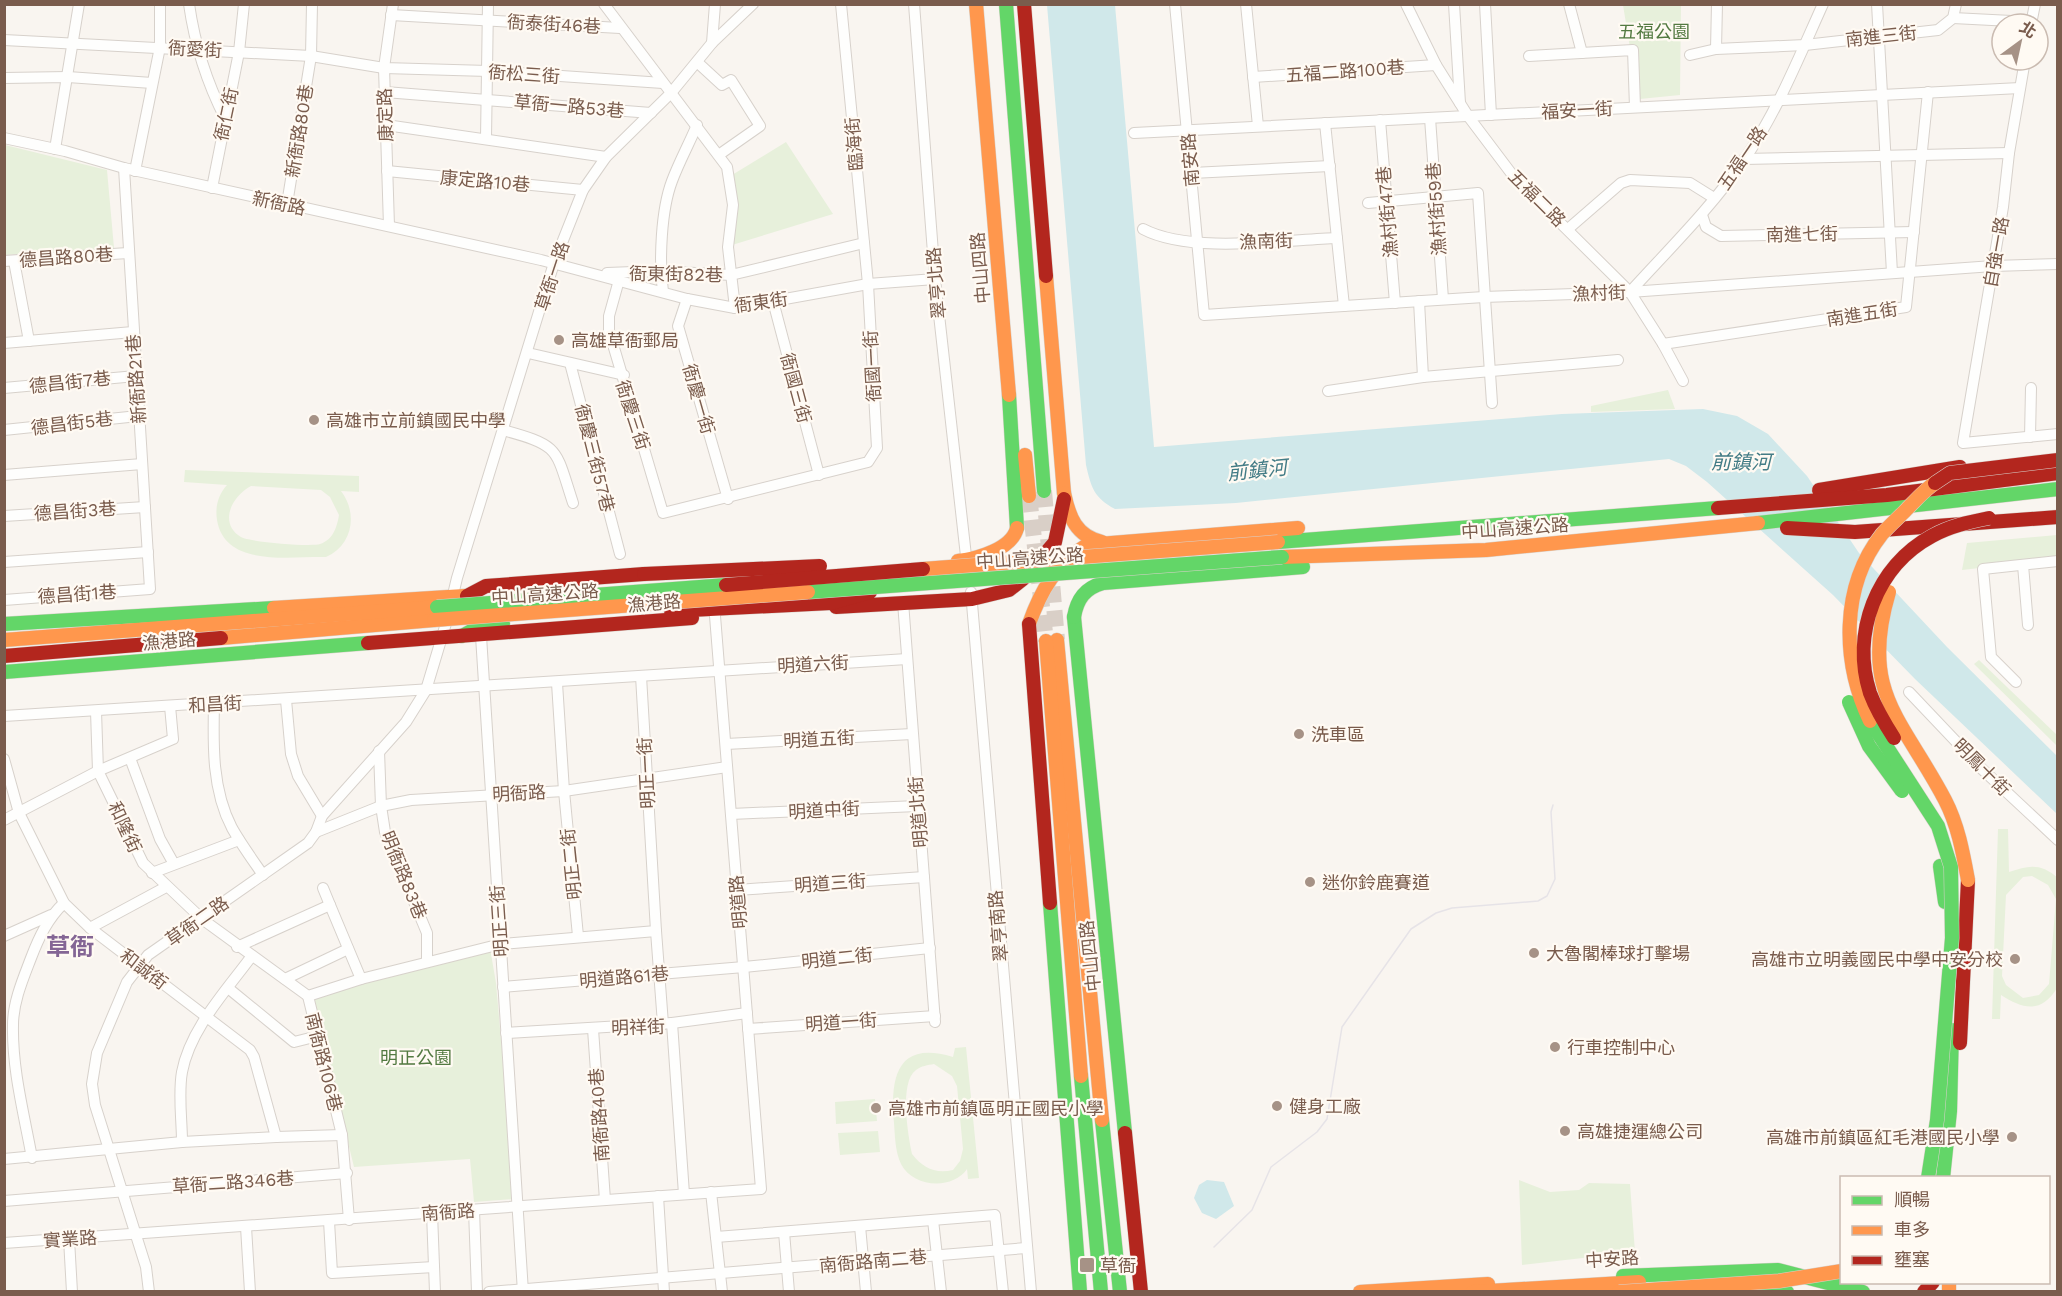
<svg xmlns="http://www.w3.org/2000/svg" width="2062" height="1296" viewBox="0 0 2062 1296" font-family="'Work Sans','Noto Sans TC',sans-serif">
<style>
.green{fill:#e7f0db;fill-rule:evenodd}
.water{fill:#d0e8ea}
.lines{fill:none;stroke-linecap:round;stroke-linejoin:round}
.primary-tunnel{stroke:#d9cfc7;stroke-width:16;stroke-dasharray:16 8;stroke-linecap:butt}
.street-casing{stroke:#d7d1cb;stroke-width:12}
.fast-casing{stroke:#d9d2cb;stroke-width:15}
.slow-casing{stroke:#d9d2cb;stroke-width:15}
.jam-casing{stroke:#d9d2cb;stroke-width:15}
.street{stroke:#fefefd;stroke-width:10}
.fast{stroke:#63d668;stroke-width:14}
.slow{stroke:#ff974d;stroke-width:14}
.jam{stroke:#b3261e;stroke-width:14}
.tram{stroke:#e6e3e7;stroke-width:1.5}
.fast-bridge-casing{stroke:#dad1cc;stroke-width:15;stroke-linecap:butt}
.slow-bridge-casing{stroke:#dad1cc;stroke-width:15;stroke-linecap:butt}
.jam-bridge-casing{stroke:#dad1cc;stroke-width:15;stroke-linecap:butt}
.fast-bridge{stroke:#63d668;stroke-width:14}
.slow-bridge{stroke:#ff974d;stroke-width:14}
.jam-bridge{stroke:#b3261e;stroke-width:14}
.poi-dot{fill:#a69286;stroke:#fffaf3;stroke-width:2}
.labels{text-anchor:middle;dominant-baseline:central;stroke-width:4.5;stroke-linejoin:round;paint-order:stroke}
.street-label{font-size:18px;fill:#7a5c4d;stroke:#fffaf3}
.park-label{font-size:18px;fill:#537a41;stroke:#fffaf3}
.poi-label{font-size:18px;fill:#7a5c4d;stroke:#fffaf3;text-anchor:start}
.water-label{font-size:20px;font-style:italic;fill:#437c86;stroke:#fffaf3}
.district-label{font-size:24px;font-weight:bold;fill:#846695;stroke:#fffaf3}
</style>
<rect width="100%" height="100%" fill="#f9f5f0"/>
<!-- green -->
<g class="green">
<path d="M1623,5H1681L1680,95L1630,100V48Z"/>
<path d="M786,142L833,214L732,245V175Z"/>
<path d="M5,145L107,170L114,248L5,255Z"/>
<path d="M1668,390L1675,409L1591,412V406Z"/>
<path d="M185,470L359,476V492L341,491C358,513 353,545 326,557C290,556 225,568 217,520C215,507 218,495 227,485L184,482ZM251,486L321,490L330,497L339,515C337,527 333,540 320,544C311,547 249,542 241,537C218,523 232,496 251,486Z"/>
<path d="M2057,535V559L1962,570L1967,543Z"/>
<path d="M1979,660L2057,735V746L1974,664Z"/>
<path d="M1998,829H2008L2009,872C2029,865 2041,863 2058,878L2057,988C2041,1014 2023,1009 2001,995L2000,1019H1992ZM2032,876L2048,885L2056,899L2049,984L2039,995L2023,998L2006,985L2002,976L2006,895L2023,877Z"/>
<path d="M490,948L496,983L515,1199L474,1202L470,1159L354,1167L313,999L362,983Z"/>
<path d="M966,1047L979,1178L968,1179L967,1169C953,1190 913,1188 901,1164C895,1151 895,1136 894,1123C890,1077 897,1040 953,1057L955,1048ZM934,1064L952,1076L957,1086L963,1149L960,1161L953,1170C935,1174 923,1168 912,1154C908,1135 899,1082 916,1070C921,1066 928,1065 934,1064Z"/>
<path d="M875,1099L877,1121L836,1124L835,1102Z"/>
<path d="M878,1131L880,1152L840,1155L838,1133Z"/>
<path d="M1519,1180L1550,1192L1579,1190L1589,1183L1630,1184L1635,1252L1522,1265Z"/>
</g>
<!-- water -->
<g class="water">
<path d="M1047,5H1115L1154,447L1562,414L1703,409L1737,416L1768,434L1807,476L1859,553L1947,647L2057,756V814L1915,679L1833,595L1707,482L1686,466L1669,459L1236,503L1115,509C1094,498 1091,487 1086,465Z"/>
<path d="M1207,1180L1224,1182L1234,1206L1216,1219L1202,1213L1194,1198L1199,1185Z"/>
</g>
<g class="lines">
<!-- primary-tunnel -->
<g class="primary-tunnel">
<path d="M1044,491L1057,640"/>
<path d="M1029,496L1046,641"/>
</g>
<!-- street casing -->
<g class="street-casing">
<g id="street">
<path d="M189,4C195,46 206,81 225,118"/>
<path d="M604,4L727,167L733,205L728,247L735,308"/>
<path d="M914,4L935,279L967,565"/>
<path d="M1175,4L1204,315L1484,297L1630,292L1993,266L2058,264"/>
<path d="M1246,4L1258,126"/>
<path d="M1406,4L1436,65L1468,116L1514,177L1630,292L1663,344L1683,381"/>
<path d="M1454,4L1460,103"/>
<path d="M1485,4L1491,115"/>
<path d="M1569,4L1582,53"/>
<path d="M1877,4L1892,273"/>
<path d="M391,15L620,28"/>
<path d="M1953,18L2031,22"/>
<path d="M2031,24L2035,4"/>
<path d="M4,40L311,56L384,68L488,71L663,83"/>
<path d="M712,43L715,4"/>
<path d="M1716,49L1717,4"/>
<path d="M1690,55L1716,49L1805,45L1938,30L1953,18L1956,4"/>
<path d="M1529,56L1633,50L1635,107"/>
<path d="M2025,60L2009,153L2003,207L1963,443L2058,434"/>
<path d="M697,62L722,85L731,80L760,126L720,154"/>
<path d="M1253,77L1436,65"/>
<path d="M4,78L68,77L152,83"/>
<path d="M385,92L651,113"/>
<path d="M1430,118L1443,299"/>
<path d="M1380,120L1395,303"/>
<path d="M1325,123L1344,306"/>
<path d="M386,125L606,157"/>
<path d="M1134,133L2020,88"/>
<path d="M4,138L65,151L124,168L541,260L687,299L735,308L868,284L935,279"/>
<path d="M486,138L488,4"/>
<path d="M55,149L79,4"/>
<path d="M1744,159L2009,153"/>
<path d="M135,171L160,47V4"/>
<path d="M387,171L583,190"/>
<path d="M1192,173L1330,166"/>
<path d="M212,188L239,52L244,4"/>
<path d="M1368,203L1478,193L1492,403"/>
<path d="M287,204L311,56L312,4"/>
<path d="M1702,215L1706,227L1721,236L1914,232"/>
<path d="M389,226L384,68L393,4"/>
<path d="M1143,229C1190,254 1283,240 1337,238"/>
<path d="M1568,229L1621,183L1630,180L1690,183L1714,198"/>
<path d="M4,261L128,253"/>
<path d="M14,261L29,341"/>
<path d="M607,273L660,271L731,275L864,243"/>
<path d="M619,280L609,316V331L663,513L868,462L877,448L868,284L841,4"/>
<path d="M663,292C659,261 661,210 672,181C679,162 689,144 697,125"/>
<path d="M1630,292C1669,249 1711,208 1744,160C1777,112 1799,57 1823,4"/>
<path d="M687,299L678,326L728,499"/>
<path d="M773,301L819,475"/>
<path d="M1419,301L1423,377"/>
<path d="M4,343L133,332"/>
<path d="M1663,344L1906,307L1928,92"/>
<path d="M528,353L624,375"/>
<path d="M570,363L620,554"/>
<path d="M4,388L136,376"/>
<path d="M1328,391L1423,377L1618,360"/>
<path d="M4,430L138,416"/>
<path d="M503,430C561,446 555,448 573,503"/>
<path d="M2030,437L2031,388"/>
<path d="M4,475L142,464"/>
<path d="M4,516L145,507"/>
<path d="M4,562L148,552"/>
<path d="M2023,565L2028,625"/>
<path d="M971,592L1031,1292"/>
<path d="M4,600L150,589L124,168"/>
<path d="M903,602L935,1022"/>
<path d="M481,636L523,1292"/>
<path d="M2016,682L1991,657L1983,569L2058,561"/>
<path d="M557,683L564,791L578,936"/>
<path d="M1909,692L1983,770L2058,840"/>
<path d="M286,700L291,754L298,776L322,816"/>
<path d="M214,704C213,745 212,790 232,828C241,844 252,859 263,875"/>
<path d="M96,711L98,771L143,863L202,919L308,996"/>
<path d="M4,716L907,659"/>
<path d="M726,744L912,734"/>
<path d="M379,751L381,806L385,832L427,933V962"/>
<path d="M130,758L160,839L174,864"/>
<path d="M4,759L19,813L64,903L90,928L250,1050L254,1057L276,1137L182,1142L4,1159"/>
<path d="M731,814L917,806"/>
<path d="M4,820L98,771L173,739L170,706"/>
<path d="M316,832L381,806L411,800L564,791L727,767"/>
<path d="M152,873L239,840"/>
<path d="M323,888L330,905"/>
<path d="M737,890L924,877"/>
<path d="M90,928L166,887"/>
<path d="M656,931L663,1024"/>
<path d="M4,936L51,915"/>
<path d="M237,947L330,905L361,979"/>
<path d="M285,979L348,949"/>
<path d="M503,987L744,967L930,948"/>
<path d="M228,988L294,1042L318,1036"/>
<path d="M672,1023L747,1013"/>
<path d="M593,1029L605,1200"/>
<path d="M748,1029L935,1016"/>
<path d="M506,1033L672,1023L684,1194"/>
<path d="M276,1137L342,1135"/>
<path d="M182,1142C182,1120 178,1094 182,1072C190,1029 226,991 251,957"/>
<path d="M32,1158C24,1114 12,1069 13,1025C13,1002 23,979 31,958C39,937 48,918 64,903"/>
<path d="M711,1192L722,1292"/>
<path d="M658,1196L664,1292"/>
<path d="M4,1201L347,1173"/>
<path d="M474,1210L477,1292"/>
<path d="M432,1213L435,1292"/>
<path d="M349,1220L342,1135L308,996L361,979L501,944L656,931L641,676"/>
<path d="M933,1220L941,1292"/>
<path d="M329,1221L332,1273L434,1267"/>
<path d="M860,1226L866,1292"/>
<path d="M246,1227L250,1292"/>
<path d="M784,1232L789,1292"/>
<path d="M716,1237L995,1215L1003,1292"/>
<path d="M69,1239L72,1292"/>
<path d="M4,1243L761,1189L715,616"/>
<path d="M149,1292L146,1267L95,1105L92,1084L97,1053L127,982L148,955L308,843L316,832L322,816L406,722L426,690L447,620L457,578L554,263L583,190L606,157L671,93L712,43L753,4"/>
<path d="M489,1292L1026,1248"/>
</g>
</g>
<!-- fast casing -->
<g class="fast-casing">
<g id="fast">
<path d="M1006,4L1044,491"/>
<path d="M1009,395L1017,528"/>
<path d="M1758,523L2058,489"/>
<path d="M1278,542L1718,508"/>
<path d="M1074,617L1125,1133"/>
<path d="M1074,617C1077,599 1085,588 1103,583L1303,567"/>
<path d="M4,624L274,608"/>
<path d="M462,636L480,626L503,624"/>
<path d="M4,672L368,643"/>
<path d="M1940,866L1945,902"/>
<path d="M1050,903L1080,1292"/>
<path d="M1081,1076L1101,1292"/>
<path d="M1102,1120L1120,1292"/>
<path d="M1943,1178L1950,1111L1952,1030"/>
<path d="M1623,1276L1778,1270L1863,1292"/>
<path d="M1757,1284L1787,1292"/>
</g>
</g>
<!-- slow casing -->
<g class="slow-casing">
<g id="slow">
<path d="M976,4L1009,395"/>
<path d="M1046,276L1064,493"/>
<path d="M1025,455L1029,496"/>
<path d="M1064,493C1069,517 1076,536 1102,542"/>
<path d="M1282,557L1486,550L1758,523"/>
<path d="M958,561C977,559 1012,549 1017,528"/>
<path d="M274,608L464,596"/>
<path d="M1029,624C1041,590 1056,564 1087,545L1298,528"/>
<path d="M221,638L434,620"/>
<path d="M4,640L437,607"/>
<path d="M1057,640L1102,1120"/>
<path d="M1046,641L1081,1076"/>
<path d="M1949,1282V1292"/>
<path d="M1360,1292L1488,1284"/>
<path d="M1473,1292L1639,1282"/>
</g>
</g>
<!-- jam casing -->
<g class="jam-casing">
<g id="jam">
<path d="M1024,4L1046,276"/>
<path d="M1819,490L1960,467"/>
<path d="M1718,508L1887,495L2058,473"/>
<path d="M1787,528L1855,532L2058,517"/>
<path d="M467,596L486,586L644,574"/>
<path d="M836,607L972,599L1009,590L1023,579L1055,542L1064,499"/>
<path d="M671,611L831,603L870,592"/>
<path d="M1029,624L1050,903"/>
<path d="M368,643L692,618"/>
<path d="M4,656L221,638"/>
<path d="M1960,1043L1968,880"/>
<path d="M1125,1133L1141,1292"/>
<path d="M1924,1292L1933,1282"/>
</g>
</g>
<!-- street -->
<use href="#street" class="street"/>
<!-- fast -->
<use href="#fast" class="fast"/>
<!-- slow -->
<use href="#slow" class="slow"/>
<!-- jam -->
<use href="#jam" class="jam"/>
<!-- tram -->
<path class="tram" d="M1214,1247L1252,1210L1271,1167L1317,1132L1327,1119L1342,1027L1411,929L1436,913L1452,908L1538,901L1547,896L1555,879L1551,812L1553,805"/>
<!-- fast-bridge casing -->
<g class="fast-bridge-casing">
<g id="fast-bridge">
<path d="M808,592L1282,557"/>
<path d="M437,607L726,585"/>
<path d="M1849,702L1869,746L1902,791"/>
<path d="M1870,721L1938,826L1951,867L1952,938L1937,1120L1928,1178"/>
</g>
</g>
<!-- slow-bridge casing -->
<g class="slow-bridge-casing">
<g id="slow-bridge">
<path d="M923,569L1278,542"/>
<path d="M1889,592C1859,693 1902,718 1945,800C1958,825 1963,853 1968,880"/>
<path d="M434,620L808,592"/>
<path d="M1870,721C1842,662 1840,587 1882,534C1889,526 1897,519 1905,511C1914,502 1924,490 1935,483"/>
<path d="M1619,1292L1779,1281L1842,1271"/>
</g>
</g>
<!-- jam-bridge casing -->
<g class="jam-bridge-casing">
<g id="jam-bridge">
<path d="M1935,483L1950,473L2058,460"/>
<path d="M644,574L820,566"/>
<path d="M726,585L923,569"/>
<path d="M1894,738C1885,724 1876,709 1870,693C1851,634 1876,566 1932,536C1950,526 1969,522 1989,518"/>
</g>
</g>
<!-- fast-bridge -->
<use href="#fast-bridge" class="fast-bridge"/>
<!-- slow-bridge -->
<use href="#slow-bridge" class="slow-bridge"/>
<!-- jam-bridge -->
<use href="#jam-bridge" class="jam-bridge"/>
</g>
<!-- markers -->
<g class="poi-dot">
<circle cx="559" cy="340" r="6"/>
<circle cx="314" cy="420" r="6"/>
<circle cx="1299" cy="734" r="6"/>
<circle cx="1310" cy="882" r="6"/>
<circle cx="1534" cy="953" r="6"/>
<circle cx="2015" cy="959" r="6"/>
<circle cx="1555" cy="1047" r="6"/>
<circle cx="1277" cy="1106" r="6"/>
<circle cx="876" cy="1108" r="6"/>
<circle cx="1565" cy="1131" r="6"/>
<circle cx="2012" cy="1137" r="6"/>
<rect x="1079" y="1257" width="16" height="16" rx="3"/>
</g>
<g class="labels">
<!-- street labels -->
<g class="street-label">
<text transform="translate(554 24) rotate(3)">衙泰街46巷</text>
<text transform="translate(1881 36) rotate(-6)">南進三街</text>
<text transform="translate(195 49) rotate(3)">衙愛街</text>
<text transform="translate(1345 71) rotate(-4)">五福二路100巷</text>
<text transform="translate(524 74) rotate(4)">衙松三街</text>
<text transform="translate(569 106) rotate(5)">草衙一路53巷</text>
<text transform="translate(1577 110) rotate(-3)">福安一街</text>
<text transform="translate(226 114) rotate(-78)">衙仁街</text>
<text transform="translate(385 115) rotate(-92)">康定路</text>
<text transform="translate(299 131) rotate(-81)">新衙路80巷</text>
<text transform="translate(854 144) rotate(-95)">臨海街</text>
<text transform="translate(1742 158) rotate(-56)">五福一路</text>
<text transform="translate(1190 160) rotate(-95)">南安路</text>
<text transform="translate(485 181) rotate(5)">康定路10巷</text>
<text transform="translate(1537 198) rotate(45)">五福二路</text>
<text transform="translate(279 203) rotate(12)">新衙路</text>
<text transform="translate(1436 209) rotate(-94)">漁村街59巷</text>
<text transform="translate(1387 212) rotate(-95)">漁村街47巷</text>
<text transform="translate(1802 234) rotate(-1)">南進七街</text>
<text transform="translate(1266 241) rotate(-2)">漁南街</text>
<text transform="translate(1996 252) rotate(-80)">自強一路</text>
<text transform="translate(66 257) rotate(-4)">德昌路80巷</text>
<text transform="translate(980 268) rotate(-95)">中山四路</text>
<text transform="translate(676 274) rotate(1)">衙東街82巷</text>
<text transform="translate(552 276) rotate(-72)">草衙一路</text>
<text transform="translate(936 283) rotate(-95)">翠亨北路</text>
<text transform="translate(1599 293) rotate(-2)">漁村街</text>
<text transform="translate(761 302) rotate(-8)">衙東街</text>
<text transform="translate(1862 314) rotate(-9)">南進五街</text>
<text transform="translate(872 366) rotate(-93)">衙國一街</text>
<text transform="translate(136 379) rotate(-94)">新衙路21巷</text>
<text transform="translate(70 382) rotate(-6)">德昌街7巷</text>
<text transform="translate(796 388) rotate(75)">衙國三街</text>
<text transform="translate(699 399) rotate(74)">衙慶一街</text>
<text transform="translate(633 415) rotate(72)">衙慶三街</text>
<text transform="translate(72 423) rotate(-7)">德昌街5巷</text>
<text transform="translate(595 458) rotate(76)">衙慶三街57巷</text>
<text transform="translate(75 511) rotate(-4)">德昌街3巷</text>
<text transform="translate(1515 528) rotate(-4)">中山高速公路</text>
<text transform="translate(1030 558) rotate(-4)">中山高速公路</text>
<text transform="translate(77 594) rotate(-4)">德昌街1巷</text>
<text transform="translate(545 594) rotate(-4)">中山高速公路</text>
<text transform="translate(654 603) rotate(-5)">漁港路</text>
<text transform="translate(169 641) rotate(-5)">漁港路</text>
<text transform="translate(813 664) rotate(-3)">明道六街</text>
<text transform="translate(215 704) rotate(-3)">和昌街</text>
<text transform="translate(819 739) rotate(-3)">明道五街</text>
<text transform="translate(1982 767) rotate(45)">明鳳十街</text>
<text transform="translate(646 773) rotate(-93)">明正一街</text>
<text transform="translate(519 793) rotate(-3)">明衙路</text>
<text transform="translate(824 810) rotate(-3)">明道中街</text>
<text transform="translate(918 812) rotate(-95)">明道北街</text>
<text transform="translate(125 827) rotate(65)">和隆街</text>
<text transform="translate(571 864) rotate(-96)">明正二街</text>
<text transform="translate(404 875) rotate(68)">明衙路83巷</text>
<text transform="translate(830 883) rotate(-4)">明道三街</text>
<text transform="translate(738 902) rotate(-95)">明道路</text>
<text transform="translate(197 921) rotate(-35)">草衙二路</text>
<text transform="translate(499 921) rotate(-94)">明正三街</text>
<text transform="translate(998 926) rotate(-95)">翠亨南路</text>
<text transform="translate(1090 956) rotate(-96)">中山四路</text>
<text transform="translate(837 958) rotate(-6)">明道二街</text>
<text transform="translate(144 969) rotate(37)">和誠街</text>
<text transform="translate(624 977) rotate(-5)">明道路61巷</text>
<text transform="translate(841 1022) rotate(-4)">明道一街</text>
<text transform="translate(638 1027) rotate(-2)">明祥街</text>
<text transform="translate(324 1062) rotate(76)">南衙路106巷</text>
<text transform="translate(599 1115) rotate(-94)">南衙路40巷</text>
<text transform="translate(233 1182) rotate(-4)">草衙二路346巷</text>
<text transform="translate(448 1212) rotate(-4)">南衙路</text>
<text transform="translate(70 1239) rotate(-4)">實業路</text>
<text transform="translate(1612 1259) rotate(-4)">中安路</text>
<text transform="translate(873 1261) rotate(-5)">南衙路南二巷</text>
</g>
<!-- park labels -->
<g class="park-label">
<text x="1654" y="31">五福公園</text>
<text x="416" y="1057">明正公園</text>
</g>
<!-- poi labels -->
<g class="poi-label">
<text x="571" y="340">高雄草衙郵局</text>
<text x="326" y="420">高雄市立前鎮國民中學</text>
<text x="1311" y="734">洗車區</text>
<text x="1322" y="882">迷你鈴鹿賽道</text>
<text x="1546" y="953">大魯閣棒球打擊場</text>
<text x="2003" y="959" text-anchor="end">高雄市立明義國民中學中安分校</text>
<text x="1567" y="1047">行車控制中心</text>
<text x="1289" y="1106">健身工廠</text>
<text x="888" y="1108">高雄市前鎮區明正國民小學</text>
<text x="1577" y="1131">高雄捷運總公司</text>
<text x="2000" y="1137" text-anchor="end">高雄市前鎮區紅毛港國民小學</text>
<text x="1100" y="1265">草衙</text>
</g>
<!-- water labels -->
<g class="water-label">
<text x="1741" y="462">前鎮河</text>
<text transform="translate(1257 470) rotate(-6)">前鎮河</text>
</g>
<!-- district labels -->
<g class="district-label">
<text x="70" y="947">草衙</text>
</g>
</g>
<!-- border -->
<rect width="2062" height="1296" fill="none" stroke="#7a5c4d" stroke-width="12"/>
<!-- legend -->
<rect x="1840" y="1176" width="210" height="108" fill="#fffaf3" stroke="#cabbb1" stroke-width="1.5"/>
<rect x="1852" y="1196" width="30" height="9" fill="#63d668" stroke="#cabbb1" stroke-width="1.5"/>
<text x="1894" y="1206" font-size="18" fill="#7a5c4d">順暢</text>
<rect x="1852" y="1226" width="30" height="9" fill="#ff974d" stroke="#cabbb1" stroke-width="1.5"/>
<text x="1894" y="1236" font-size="18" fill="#7a5c4d">車多</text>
<rect x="1852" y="1256" width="30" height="9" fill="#b3261e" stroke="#cabbb1" stroke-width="1.5"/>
<text x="1894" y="1266" font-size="18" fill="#7a5c4d">壅塞</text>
<!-- north arrow -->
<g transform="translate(2020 42) rotate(33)"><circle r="28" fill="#fffaf3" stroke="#cabbb1" stroke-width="1.5"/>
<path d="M0-4.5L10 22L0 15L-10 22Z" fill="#a69286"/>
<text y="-9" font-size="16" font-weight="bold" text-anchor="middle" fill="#7a5c4d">北</text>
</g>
</svg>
